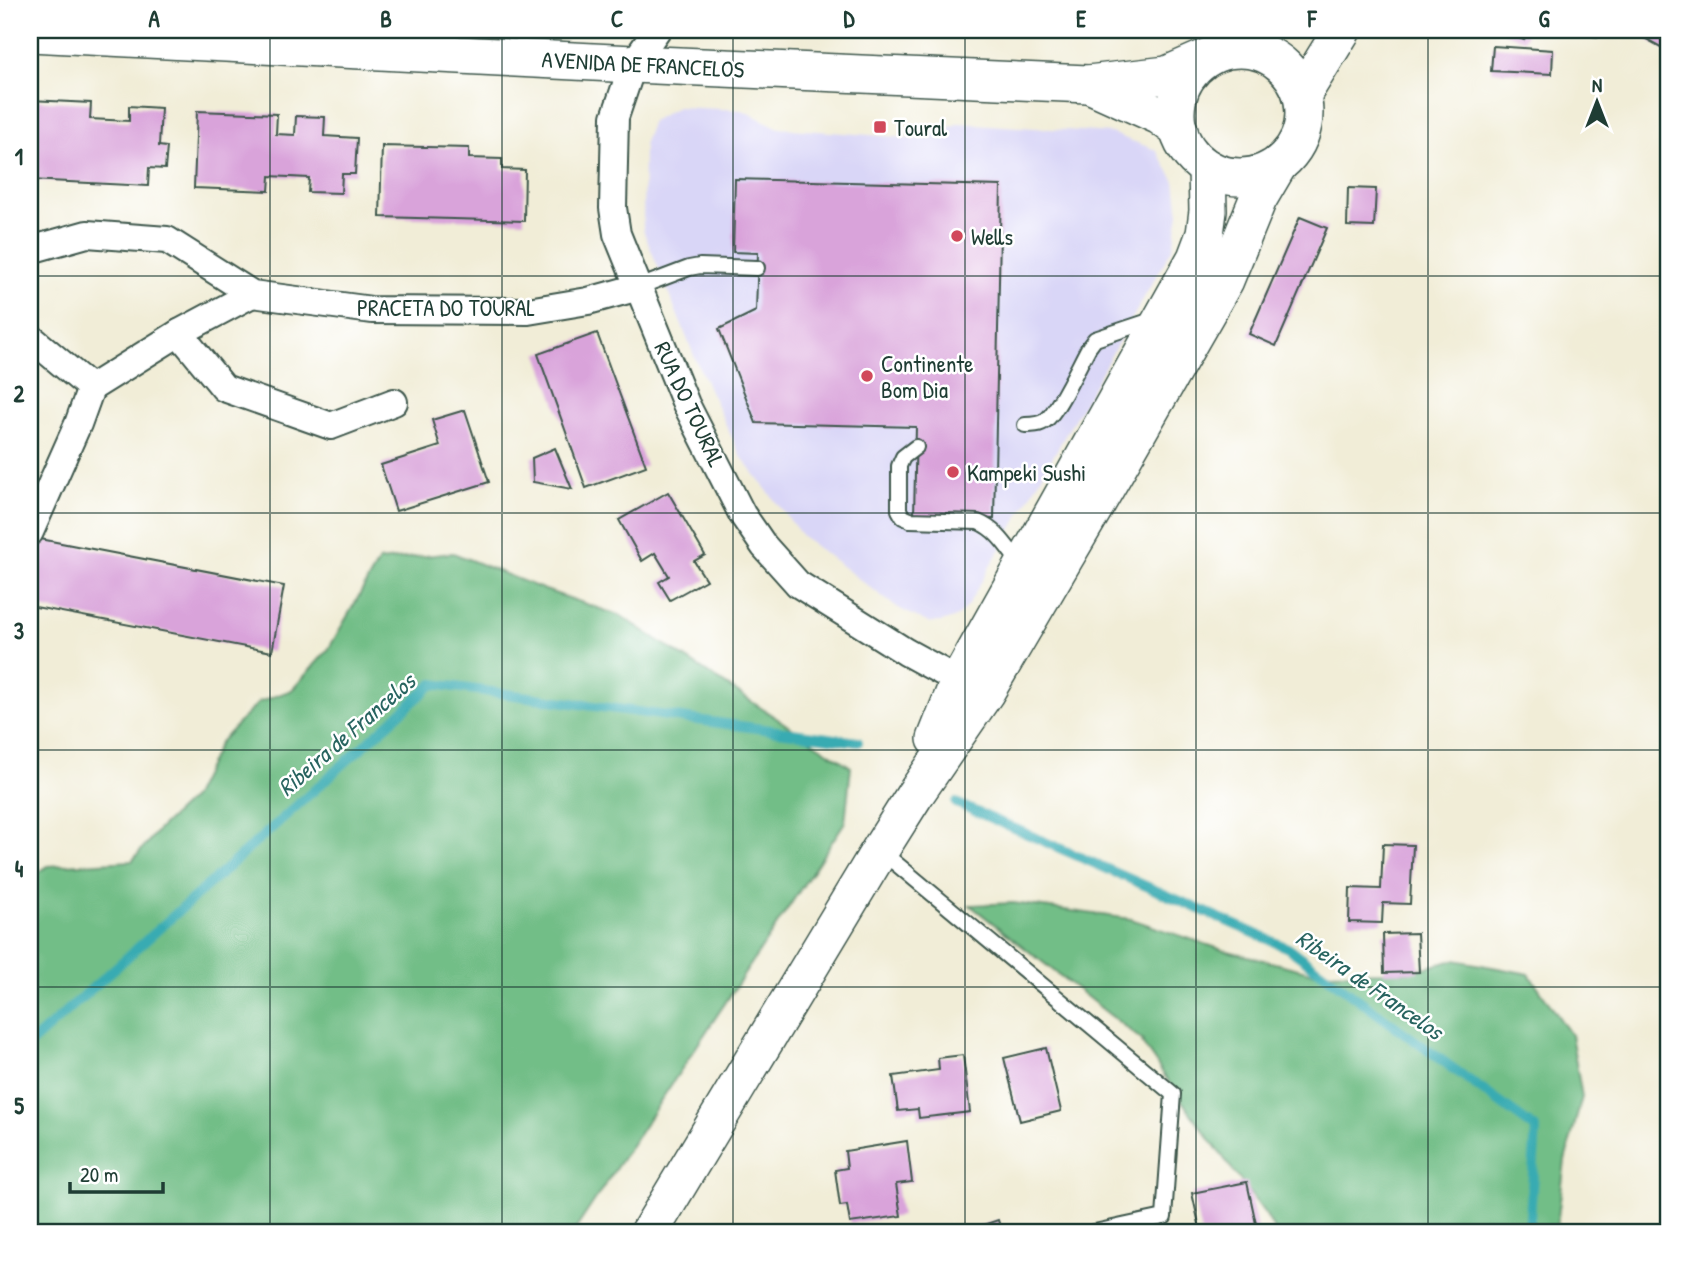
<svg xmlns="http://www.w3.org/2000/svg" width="1698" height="1263" viewBox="0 0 1698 1263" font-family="'Patrick Hand',sans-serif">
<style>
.built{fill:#d9d6f7}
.forest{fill:#72be87;stroke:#487e5e;stroke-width:2}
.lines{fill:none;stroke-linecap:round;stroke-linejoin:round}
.stream{stroke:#39abb2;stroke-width:10}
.building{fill:#d9a3da}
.service-casing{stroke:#3e574c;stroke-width:18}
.minor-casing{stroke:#3e574c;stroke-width:30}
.secondary-casing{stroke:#3e574c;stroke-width:40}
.service{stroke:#fff;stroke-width:14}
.minor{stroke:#fff;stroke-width:26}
.secondary{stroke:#fff;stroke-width:37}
.grid{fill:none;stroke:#1f3d34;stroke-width:2;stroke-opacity:0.55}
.poi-dot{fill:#d1495b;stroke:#fff;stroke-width:2.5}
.labels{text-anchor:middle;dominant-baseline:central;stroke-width:5;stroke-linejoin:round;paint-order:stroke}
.street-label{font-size:23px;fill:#1f3d34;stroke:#fff}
.poi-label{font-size:23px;fill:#1f3d34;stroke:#fff;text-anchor:start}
.water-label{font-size:24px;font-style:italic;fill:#286460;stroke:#fff}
.neatline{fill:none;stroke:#1f3d34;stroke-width:2.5}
.grid-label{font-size:23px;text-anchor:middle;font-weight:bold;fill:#1f3d34}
</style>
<rect width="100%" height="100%" fill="#fff"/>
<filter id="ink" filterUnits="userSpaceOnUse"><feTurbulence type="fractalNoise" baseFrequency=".0143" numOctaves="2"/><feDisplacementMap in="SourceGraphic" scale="14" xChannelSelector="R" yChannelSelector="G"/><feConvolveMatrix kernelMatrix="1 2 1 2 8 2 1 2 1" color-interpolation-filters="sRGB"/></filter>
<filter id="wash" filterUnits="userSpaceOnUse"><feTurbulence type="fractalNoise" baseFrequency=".00686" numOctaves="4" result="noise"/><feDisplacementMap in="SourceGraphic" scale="28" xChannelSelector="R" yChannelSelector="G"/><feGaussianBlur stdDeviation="1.57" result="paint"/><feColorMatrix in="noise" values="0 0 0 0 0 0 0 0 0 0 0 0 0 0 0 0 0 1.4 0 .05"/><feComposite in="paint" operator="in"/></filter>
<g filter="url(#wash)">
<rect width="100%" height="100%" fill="#f1edd7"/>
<!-- built -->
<path class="built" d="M677,107L742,110L779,128L921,139L959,123L1111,133L1156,150L1175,181L1179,214L1173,247L968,605L957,617L941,622L929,623L896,607L802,536L740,455L697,363L643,230L644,142L652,121Z"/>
<!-- forest -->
<g class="forest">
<path d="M453,553L545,590L621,616L851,767L845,822L573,1233H30V878L48,866L132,861L159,829L193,797L220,742L259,702L292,690L328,650L379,561Z"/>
<path d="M1013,903L1131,919L1220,949L1314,973L1408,972L1455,960L1529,974L1571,1035L1582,1097L1565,1161L1556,1233H1276L1266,1215L1189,1111L1142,1043L1143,1041L970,905Z"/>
</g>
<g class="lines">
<!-- stream -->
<g class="stream">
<path d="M956,803L1288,948L1536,1129L1529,1233"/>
<path d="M30,1044L433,684L858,742"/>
</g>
</g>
<g id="blocks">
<!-- building -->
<g class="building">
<path d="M1497,30H1528L1524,40Z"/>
<path d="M1581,30H1603L1601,37L1579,35Z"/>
<path d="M1641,30H1668V51L1639,35Z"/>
<path d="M1493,46L1553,50L1552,74L1491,71Z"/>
<path d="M30,100L91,103L90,119L129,121V106L161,108L159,146L167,147L165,169L149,168L148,186L30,180Z"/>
<path d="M197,111L277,114L276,134L295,135L296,116L325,117L324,136L357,138L355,174H342L341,193L308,192L309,178L270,176L269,191L194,188Z"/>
<path d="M382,146L469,148V158L502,159V169L525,170L524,221L380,217Z"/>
<path d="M735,179L1001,186L994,519L914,516L916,427L756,423L719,329L756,311L758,253L733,252Z"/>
<path d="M1348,188L1376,189L1374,227L1347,226Z"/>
<path d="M1300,217L1327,228L1276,346L1249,334Z"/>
<path d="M597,333L646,466L586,488L538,354Z"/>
<path d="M465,410L489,482L396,511L381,465L440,446L432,420Z"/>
<path d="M555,448L572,489L533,482L532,458Z"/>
<path d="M668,492L705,555L694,561L706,580L670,600L659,582L669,576L655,553L642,561L619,520Z"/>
<path d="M30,537L284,586L272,652L30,606Z"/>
<path d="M1383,844L1413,845L1410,904L1383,903L1382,923L1349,922L1350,888L1381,889Z"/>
<path d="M1417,933L1419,972L1384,973L1383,934Z"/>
<path d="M1046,1048L1061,1111L1020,1121L1004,1058Z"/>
<path d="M963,1055L970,1112L919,1118L918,1109L898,1111L893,1076L939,1070L938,1058Z"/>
<path d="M907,1141L912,1182L896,1184L901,1216L850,1223L847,1205L840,1206L835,1170L847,1168L845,1151Z"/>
<path d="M1247,1182L1258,1233H1201L1192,1193Z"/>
<path d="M998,1220L1002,1233H976L974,1228Z"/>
</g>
</g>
</g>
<g filter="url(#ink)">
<use href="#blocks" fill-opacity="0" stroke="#3e574c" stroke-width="2"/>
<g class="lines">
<!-- service casing -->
<g class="service-casing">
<g id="service">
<path d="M639,287L689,268L700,266L757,268"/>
<path d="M1025,425C1032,425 1040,425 1046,420C1058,411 1080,363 1089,347L1095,339L1155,319"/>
<path d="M916,447L903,457L899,466V510L903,517L910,520L978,522C998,530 1008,549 1021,565"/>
<path d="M881,851L1173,1094L1164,1217L1090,1233"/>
</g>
</g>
<!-- minor casing -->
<g class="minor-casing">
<g id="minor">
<path d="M657,30L633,64L615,117L613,208L617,234L686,404L742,514L764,546L798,584L906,652L959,681"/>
<path d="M30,250L87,234L167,240L252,294L372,310L528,311L588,301L639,287"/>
<path d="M179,333L224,388L331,426L394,402"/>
<path d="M30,337L91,388L179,333L252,294"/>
<path d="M30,532L78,424L91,388"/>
</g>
</g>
<!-- secondary casing -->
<g class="secondary-casing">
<g id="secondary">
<path d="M30,33L633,64L1088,84L1167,75L1208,57"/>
<circle cx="1240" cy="113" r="64"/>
<path d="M1089,84L1160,116L1179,130"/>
<path d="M1302,95L1342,30"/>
<path d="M936,739L959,681L1196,258L1205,234L1208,211L1207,168"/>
<path d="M649,1233L880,850L914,796L985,693L1098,501L1225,280L1258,199L1278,165"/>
</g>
</g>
<!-- service -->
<use href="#service" class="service"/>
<!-- minor -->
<use href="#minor" class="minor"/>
<!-- secondary -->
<use href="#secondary" class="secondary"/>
</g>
</g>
<!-- grid -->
<path class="grid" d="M270,30V1233M502,30V1233M733,30V1233M965,30V1233M1196,30V1233M1428,30V1233M30,276H1668M30,513H1668M30,750H1668M30,987H1668"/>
<!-- markers -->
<g class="poi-dot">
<rect x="873" y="120" width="14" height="14" rx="3.5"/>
<circle cx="957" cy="236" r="7"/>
<circle cx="867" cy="376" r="7"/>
<circle cx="953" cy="472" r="7"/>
</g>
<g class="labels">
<!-- street labels -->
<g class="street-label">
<text transform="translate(643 64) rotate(3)">AVENIDA DE FRANCELOS</text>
<text x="446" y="307">PRACETA DO TOURAL</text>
<text transform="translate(690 404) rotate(65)">RUA DO TOURAL</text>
</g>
<!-- poi labels -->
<g class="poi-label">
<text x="894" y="127">Toural</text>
<text x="971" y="236">Wells</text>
<text x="881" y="363">Continente<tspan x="881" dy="26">Bom Dia</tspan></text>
<text x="967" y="472">Kampeki Sushi</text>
</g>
<!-- water labels -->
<g class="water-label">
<text transform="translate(346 734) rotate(-41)">Ribeira de Francelos</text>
<text transform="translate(1370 984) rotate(35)">Ribeira de Francelos</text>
</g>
</g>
<!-- margin -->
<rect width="1698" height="1263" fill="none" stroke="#fff" stroke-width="77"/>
<!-- north arrow -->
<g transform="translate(1597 102)" stroke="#ffffff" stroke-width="5" paint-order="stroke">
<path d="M0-5L12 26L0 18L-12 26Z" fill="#1f3d34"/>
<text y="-10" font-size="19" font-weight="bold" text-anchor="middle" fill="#1f3d34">N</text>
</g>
<!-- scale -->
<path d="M70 1182v10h93v-10" fill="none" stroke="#1f3d34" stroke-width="3.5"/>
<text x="80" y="1182" font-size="21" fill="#1f3d34" stroke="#ffffff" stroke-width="5" paint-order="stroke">20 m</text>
<rect x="38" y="38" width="1622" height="1186" class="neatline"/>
<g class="grid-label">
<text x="154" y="27">A</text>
<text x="386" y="27">B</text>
<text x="617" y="27">C</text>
<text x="849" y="27">D</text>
<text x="1081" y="27">E</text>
<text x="1312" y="27">F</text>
<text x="1544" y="27">G</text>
<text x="19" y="165">1</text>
<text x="19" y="402">2</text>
<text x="19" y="639">3</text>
<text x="19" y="877">4</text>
<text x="19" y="1114">5</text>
</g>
</svg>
